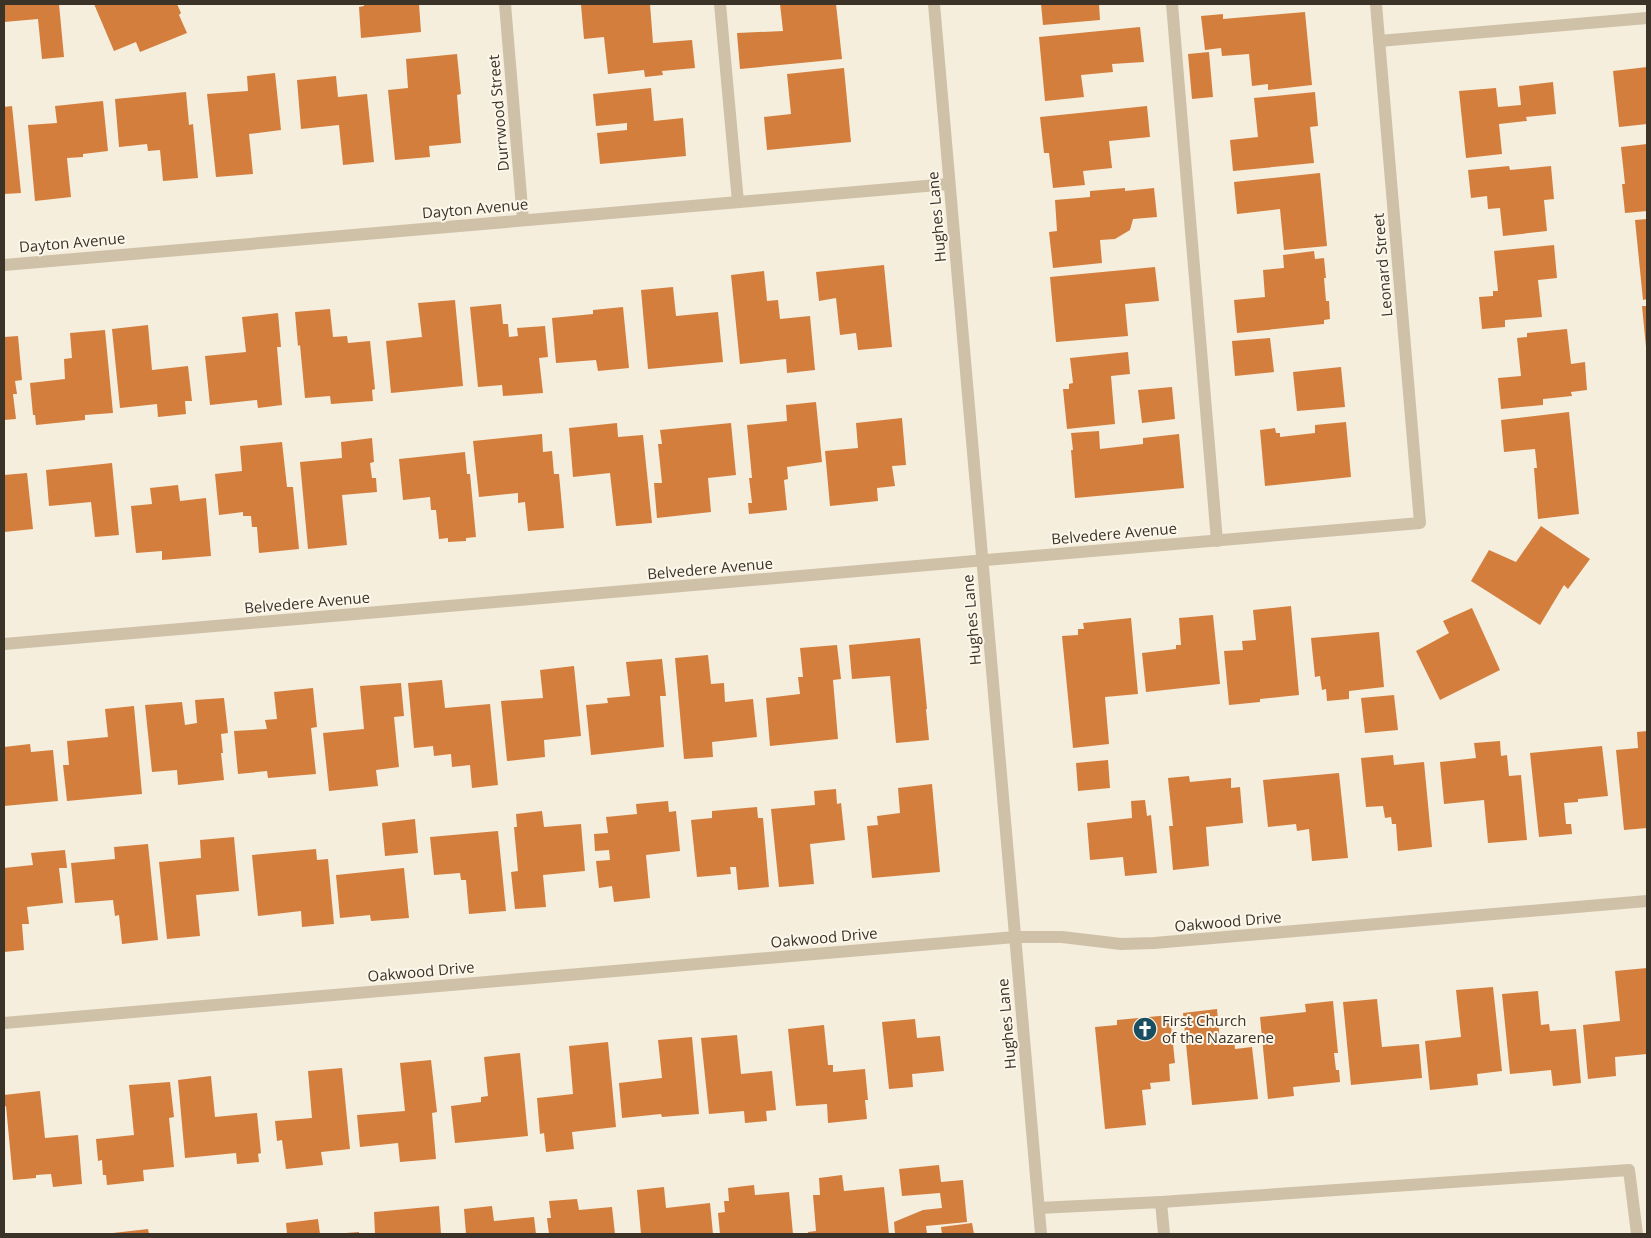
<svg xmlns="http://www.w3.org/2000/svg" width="1651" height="1238" viewBox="0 0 1651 1238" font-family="'Open Sans',sans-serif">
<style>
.building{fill:#d37e3d}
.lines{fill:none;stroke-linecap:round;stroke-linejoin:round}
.minor{stroke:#cfc1a7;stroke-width:12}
.labels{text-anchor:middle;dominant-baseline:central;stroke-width:4;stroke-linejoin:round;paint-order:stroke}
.street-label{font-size:15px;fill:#3b3228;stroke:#fcf7ea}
.poi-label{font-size:15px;fill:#3b3228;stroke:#fcf7ea;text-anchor:start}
</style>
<rect width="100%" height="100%" fill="#f5eedd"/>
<!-- building -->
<g class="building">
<path d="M4,4H59L64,57L42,59L38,19L4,22Z"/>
<path d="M94,4H177L181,13L179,15L187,33L140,52L136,42L114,51Z"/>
<path d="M364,4H419L421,32L361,38L359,7L364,6Z"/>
<path d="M597,4H650L653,43L692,40L695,68L662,71L663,75L645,77L644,70L608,74L604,37L584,39L581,5Z"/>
<path d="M780,4H836L842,59L740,69L737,33L783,31Z"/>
<path d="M1041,4H1099L1100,20L1043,25Z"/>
<path d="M1305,12L1312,85L1268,90V84L1252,86L1249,54L1222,56L1221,48L1205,50L1201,16L1223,14V19Z"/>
<path d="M1140,27L1144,62L1112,64L1113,72L1081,75L1084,97L1045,101L1039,37Z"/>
<path d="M1209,52L1213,97L1192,99L1188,54Z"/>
<path d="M457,54L461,94L457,95L461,143L429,146L430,157L395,160L388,90L408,88L406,59Z"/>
<path d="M1647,67V124L1619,127L1613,71Z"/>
<path d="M844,68L851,142L767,150L764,117L791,114L787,74Z"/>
<path d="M275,73L281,130L249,134L253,174L216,177L207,94L248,91L247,76Z"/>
<path d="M336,76L338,97L367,94L374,162L343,165L339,125L301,129L297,80Z"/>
<path d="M1553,82L1556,114L1526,117L1527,121L1499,124L1502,154L1466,158L1459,91L1496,88L1498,107L1521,105L1519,86Z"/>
<path d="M651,88L654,121L683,118L686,156L600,164L597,133L627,130V123L596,126L593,94Z"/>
<path d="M186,92L189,125L193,124L198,178L163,181L160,150L148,151L147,144L119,147L115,99Z"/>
<path d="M1315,92L1318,126L1310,127L1314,163L1233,171L1230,140L1258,137L1254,98Z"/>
<path d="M103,101L108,151L83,154V157L67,158L71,197L35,201L28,125L57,123L55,106Z"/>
<path d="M12,106L21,193L4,194V107Z"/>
<path d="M1147,106L1150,137L1109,141L1112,168L1083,171L1085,185L1053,188L1049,153H1044L1040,117Z"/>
<path d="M1647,144V211L1625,213L1622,184H1625L1621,147Z"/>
<path d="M1509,166L1510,170L1551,166L1554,199L1544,200L1547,231L1503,236L1500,208L1488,209L1487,196L1471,198L1468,170Z"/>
<path d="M1320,173L1327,246L1284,250L1280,209L1237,214L1234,182Z"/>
<path d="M1125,188V191L1154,188L1157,217L1133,219L1130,230L1115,239L1100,240L1102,263L1053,268L1049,232L1057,231L1055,200L1090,197V191Z"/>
<path d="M1647,219V299L1643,300L1635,220Z"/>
<path d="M1554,245L1557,278L1538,280L1542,317L1505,320V327L1482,329L1479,297L1493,296V291H1498L1494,251Z"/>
<path d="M1314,251L1315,259L1324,258L1326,278H1324L1326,301H1329L1330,319L1324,320V324L1237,333L1234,300L1265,297L1263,270L1284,268L1283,255Z"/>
<path d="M884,265L892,347L858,350L856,333L840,335L836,298L819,301L816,272Z"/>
<path d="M1155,267L1159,301L1125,304L1128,336L1056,342L1050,277Z"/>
<path d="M764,271L767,301L778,300L780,319L810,316L815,370L787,373L786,359L740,364L731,275Z"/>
<path d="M673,287L676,316L718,312L723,362L648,369L641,290Z"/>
<path d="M455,300L463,386L391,393L386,341L422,337L418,303Z"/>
<path d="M501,304L503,324H508L509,337L518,336L517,328L545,326L548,357L539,358L543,393L503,396L502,385L478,387L470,307Z"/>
<path d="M1642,306H1647V347H1646Z"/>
<path d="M623,307L629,368L598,371L596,360L556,363L552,318L593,314V310Z"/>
<path d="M330,309L333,337L347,336L348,343L370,341L375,389L372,390L373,401L331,404L330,396L305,398L300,345L298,346L295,312Z"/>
<path d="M278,313L281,347H277L282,405L258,408L257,400L210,405L205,356L246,352L242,317Z"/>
<path d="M148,325L152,370L188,366L192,401H185L186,414L158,417L157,404L120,408L112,329Z"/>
<path d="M1567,329L1571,364L1585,362L1587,390L1571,392L1572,396L1543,399V405L1501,409L1498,378L1521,376L1517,338L1527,337V333Z"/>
<path d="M105,330L113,413L85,415V420L36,425L35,415H33L30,383L65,379L64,359L72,358L70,333Z"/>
<path d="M18,336L22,380L15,381L17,394H13L16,419L4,420V337Z"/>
<path d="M1270,338L1274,372L1235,376L1232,341Z"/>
<path d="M1128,352L1130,374L1111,376L1115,424L1067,429L1063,389H1069V384L1073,383L1070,358Z"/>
<path d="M1341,367L1345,407L1297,411L1293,372Z"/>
<path d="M1172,387L1175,419L1142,423L1138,390Z"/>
<path d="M816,402L822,462L787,467L788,479L784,480L787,510L749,514L748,503H752L749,478H752L747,425L787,421L786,405Z"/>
<path d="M1569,412L1579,514L1538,519L1534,468H1537L1535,449L1504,452L1501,420Z"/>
<path d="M902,418L906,465L892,466L895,486L877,488L878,501L830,506L825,451L858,448L856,423Z"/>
<path d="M1346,422L1351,477L1265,486L1260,430L1275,428L1276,433H1280V437L1315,433V425Z"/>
<path d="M617,423L618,437L643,435L652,523L616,526L610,473L573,477L569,428Z"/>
<path d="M731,423L736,475L708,478L711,512L657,518L654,483H662L658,444H662L660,430Z"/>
<path d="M1099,431L1100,449L1143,444V438L1179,434L1184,488L1075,498L1071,450H1073L1071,433Z"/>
<path d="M542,434L543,452L552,451L554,474H559L564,528L528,531L525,502L518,503V493L479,497L473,441Z"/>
<path d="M372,438L374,462L370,463L372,478H376L377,492L342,495L347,545L308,549L300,462L342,458L341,442Z"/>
<path d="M282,442L287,487H293L299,549L259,553L257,527H252L251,516H243V512L219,515L215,474L242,471L240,446Z"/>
<path d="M465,452L467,474H470L476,537L466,538V541L448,542V538L439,539L436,510H431L430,497L403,500L399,459Z"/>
<path d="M112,463L119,535L95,537L91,502L49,506L46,470Z"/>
<path d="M27,473L33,529L4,532V475Z"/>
<path d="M178,485L180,501L206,498L211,556L162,560V551L136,553L131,506L152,504L150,488Z"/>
<path d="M1541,526L1590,559L1568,589L1564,585L1540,625L1471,581L1489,550L1516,562Z"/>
<path d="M1291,606L1299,695L1260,699V702L1229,705L1224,651L1243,650L1242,641L1256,640L1253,610Z"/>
<path d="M1472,608L1500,670L1440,700L1416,651L1449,633L1443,621Z"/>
<path d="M1213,615L1220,684L1146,692L1142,653L1176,649V645H1181L1179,618Z"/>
<path d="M1131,618L1138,694L1105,697L1109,744L1073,748L1062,636L1078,635V629H1084L1083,623Z"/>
<path d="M1379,632L1384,687L1349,691V699L1327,701L1326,689L1322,690L1320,676L1315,677L1311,638Z"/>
<path d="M920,638L927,709H926L929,740L896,743L890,676L852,679L849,645Z"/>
<path d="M837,645L841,679L833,680L838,739L770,746L766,698L800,694L798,677H803L800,648Z"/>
<path d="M708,655L711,684L724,683L725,702L753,699L757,737L712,742L713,757L684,759L675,658Z"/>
<path d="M662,659L666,696H660L664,747L591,755L586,705L608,703L607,698L630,696L626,662Z"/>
<path d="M574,666L581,736L544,740L545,757L507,761L501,701L543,698L540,670Z"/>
<path d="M442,680L445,708L490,704L498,785L472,788L470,765L452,767L451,754L434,756L433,746L414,748L408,683Z"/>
<path d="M401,683L404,716L394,717L399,767L376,770L378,786L329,791L323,733L364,729L360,686Z"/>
<path d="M313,688L317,727L311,728L316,774L268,778L267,771L238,774L234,731L267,729L265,720L277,719L274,692Z"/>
<path d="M1394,695L1398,730L1365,733L1361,698Z"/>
<path d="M224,698L228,733L221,734L223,753H221L224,780L178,785L177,770L152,772L145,705L182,702L185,725L197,723L195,700Z"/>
<path d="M134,706L142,794L67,801L63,765H69L67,741L108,737L105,709Z"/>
<path d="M1647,731V828L1624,830L1616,750L1638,748L1637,732Z"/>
<path d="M1500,741L1501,756L1507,755L1509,776L1521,775L1527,840L1488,843L1484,800L1444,804L1440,762L1476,758L1474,743Z"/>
<path d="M30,744L31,752L53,750L58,801L4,806V747Z"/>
<path d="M1602,746L1608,796L1578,799V802L1564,803L1566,824H1571L1572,834L1539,837L1530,753Z"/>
<path d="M1393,755L1394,765L1424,762L1432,847L1398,851L1396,824H1392L1391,817L1385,818L1383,806L1366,807L1361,758Z"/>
<path d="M1108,760L1110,788L1078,791L1076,763Z"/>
<path d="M1339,773L1348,858L1312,861L1309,829L1297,831L1296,824L1268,827L1263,780Z"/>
<path d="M1189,776L1190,782L1231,778V788L1240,787L1243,823L1206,827L1209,866L1173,870L1169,826H1173L1168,778Z"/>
<path d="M932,784L940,872L872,878L867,826L878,825L877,816L900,813L898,788Z"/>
<path d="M836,789L837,804L841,803L845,840L810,844L814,884L779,887L771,809L815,805L814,791Z"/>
<path d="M1145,800L1147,816L1151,815L1157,873L1125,876L1123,857L1090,860L1087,823L1132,818L1131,801Z"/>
<path d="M668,801L669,812L676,811L680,851L646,855L650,898L614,902L612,886L599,888L596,861L610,860L609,850L595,851L594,834L608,833L606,817L637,814L636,804Z"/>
<path d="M757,807L758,818H763L769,887L738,890L736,867H730L731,874L697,877L691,820L712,818V811Z"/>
<path d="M542,811L544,827L581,824L585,871L543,875L546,907L515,909L511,872L518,871L514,827H517L516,814Z"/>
<path d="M415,819L418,853L385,856L382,823Z"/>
<path d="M498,831L506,911L469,914L466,880H461L460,873L434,875L430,837Z"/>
<path d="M234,837L239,891L196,895L200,936L167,939L159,862L201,858L200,840Z"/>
<path d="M148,844L158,940L122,944L119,915L115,916L113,900L75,903L71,863L115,859L114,847Z"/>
<path d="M316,849L317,860L328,859L334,924L302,927L301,911L258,916L252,855Z"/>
<path d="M65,850L67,868H59L63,903L27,907L29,924H22L24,950L4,952V868L33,865L31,853Z"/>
<path d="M404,868L409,918L371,921L370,915L340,918L336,875Z"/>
<path d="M1647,968V1054L1615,1057L1616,1076L1588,1079L1583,1025L1620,1021L1615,971Z"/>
<path d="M1493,987L1502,1071L1477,1074L1478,1085L1430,1090L1425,1041L1461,1037L1456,990Z"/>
<path d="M1538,991L1541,1025L1549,1024L1550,1031L1576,1029L1581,1083L1553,1086L1551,1070L1510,1074L1502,994Z"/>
<path d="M1377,999L1382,1047L1419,1044L1422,1078L1351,1085L1343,1002Z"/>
<path d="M1333,1001L1338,1053H1334L1336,1070H1339L1340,1082L1293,1087L1294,1096L1268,1099L1260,1017L1306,1012L1305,1004Z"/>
<path d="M1217,1009L1220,1041L1234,1039L1235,1049L1252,1047L1258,1099L1192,1105L1183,1013Z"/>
<path d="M1170,1015L1175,1063L1169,1064L1170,1081L1150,1083L1151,1089L1142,1090L1146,1125L1105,1129L1095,1027L1117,1025V1020Z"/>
<path d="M915,1019L917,1038L940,1036L944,1071L912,1074L913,1087L889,1089L882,1022Z"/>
<path d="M824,1025L828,1065H833V1072L865,1069L868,1100H865L867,1119L828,1123L827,1104L796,1106L788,1029Z"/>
<path d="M737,1035L741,1074L772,1071L776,1110L766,1111L767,1121L745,1123L744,1111L709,1114L701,1038Z"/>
<path d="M692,1037L699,1114L662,1117L661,1114L622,1118L619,1083L662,1078L658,1040Z"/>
<path d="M608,1042L616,1127L572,1132L574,1149L546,1152L544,1133L540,1134L537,1098L573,1094L569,1046Z"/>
<path d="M520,1053L528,1136L455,1143L451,1106L481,1102V1097L488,1096L484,1057Z"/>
<path d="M431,1060L437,1112L432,1113L436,1159L400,1162L398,1143L360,1147L357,1115L405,1111L400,1063Z"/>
<path d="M342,1068L350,1149L321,1152L323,1165L286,1169L282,1140L277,1141L275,1121L312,1118L308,1071Z"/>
<path d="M211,1076L215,1117L257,1113L261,1153L258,1154L259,1162L237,1164L236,1153L185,1158L178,1080Z"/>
<path d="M170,1082L174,1117L169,1118L174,1167L143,1170L144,1181L107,1185L106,1175H103L102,1160L98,1161L96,1139L134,1135L129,1085Z"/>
<path d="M40,1091L45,1138L78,1135L82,1184L53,1187L51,1174L36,1175V1178L13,1180L6,1106L4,1107V1095Z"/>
<path d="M939,1165L941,1182L963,1180L967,1222L926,1226L927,1234H895L894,1222L923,1210L942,1208L940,1193L902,1196L899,1169Z"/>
<path d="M842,1175L844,1191L884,1187L889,1234H808V1232L816,1231L813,1195H820L819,1178Z"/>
<path d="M754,1185L755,1195L789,1192L793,1234H720L718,1213L725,1212L724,1201H729L728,1188Z"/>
<path d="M664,1187L666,1208L710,1203L713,1234H641L637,1190Z"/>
<path d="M577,1199L579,1210L612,1207L615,1234H549L547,1218H551L549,1201Z"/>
<path d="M439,1206L441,1234H375L374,1212Z"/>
<path d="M492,1206L494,1221L534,1217L536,1234H466L464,1209Z"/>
<path d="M318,1219L320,1234H287L286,1223Z"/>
<path d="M972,1223L974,1234H942L941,1227Z"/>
<path d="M148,1229L149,1234H113V1233Z"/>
<path d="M359,1232V1234H346V1233Z"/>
</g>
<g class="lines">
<!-- minor -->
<g class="minor">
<path d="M505,4L523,220"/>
<path d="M720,4L738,202"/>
<path d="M934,4L1041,1234"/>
<path d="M1172,4L1217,541"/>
<path d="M1379,41L1647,18"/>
<path d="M4,265L949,184"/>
<path d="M4,644L1420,523L1376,4"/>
<path d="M4,1023L1015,937H1062L1121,944L1154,943L1647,901"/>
<path d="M1161,1202L1629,1170L1637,1234"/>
<path d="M1039,1208L1161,1202L1164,1234"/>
</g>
</g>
<!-- icons -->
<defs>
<g id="church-disc" transform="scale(1.25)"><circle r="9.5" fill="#194f61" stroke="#fcf7ea"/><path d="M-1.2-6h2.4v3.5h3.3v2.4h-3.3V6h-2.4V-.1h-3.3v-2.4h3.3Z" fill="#fff"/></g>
</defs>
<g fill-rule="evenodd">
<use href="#church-disc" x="1145" y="1029"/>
</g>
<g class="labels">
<!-- street labels -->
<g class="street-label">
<text transform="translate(498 113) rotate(-95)">Durrwood Street</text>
<text transform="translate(475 208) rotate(-5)">Dayton Avenue</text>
<text transform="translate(936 217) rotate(-95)">Hughes Lane</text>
<text transform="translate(72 242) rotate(-5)">Dayton Avenue</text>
<text transform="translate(1382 265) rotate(-95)">Leonard Street</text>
<text transform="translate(1114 533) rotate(-5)">Belvedere Avenue</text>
<text transform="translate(710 568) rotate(-5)">Belvedere Avenue</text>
<text transform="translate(307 602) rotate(-5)">Belvedere Avenue</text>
<text transform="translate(971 620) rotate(-95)">Hughes Lane</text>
<text transform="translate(1228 921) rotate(-5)">Oakwood Drive</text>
<text transform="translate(824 937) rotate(-5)">Oakwood Drive</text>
<text transform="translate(421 971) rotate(-5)">Oakwood Drive</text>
<text transform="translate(1006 1024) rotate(-95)">Hughes Lane</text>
</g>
<!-- poi labels -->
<g class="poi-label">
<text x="1162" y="1020">First Church<tspan x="1162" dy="17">of the Nazarene</tspan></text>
</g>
</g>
<!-- border -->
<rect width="1651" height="1238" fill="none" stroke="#3b3228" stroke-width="10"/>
</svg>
